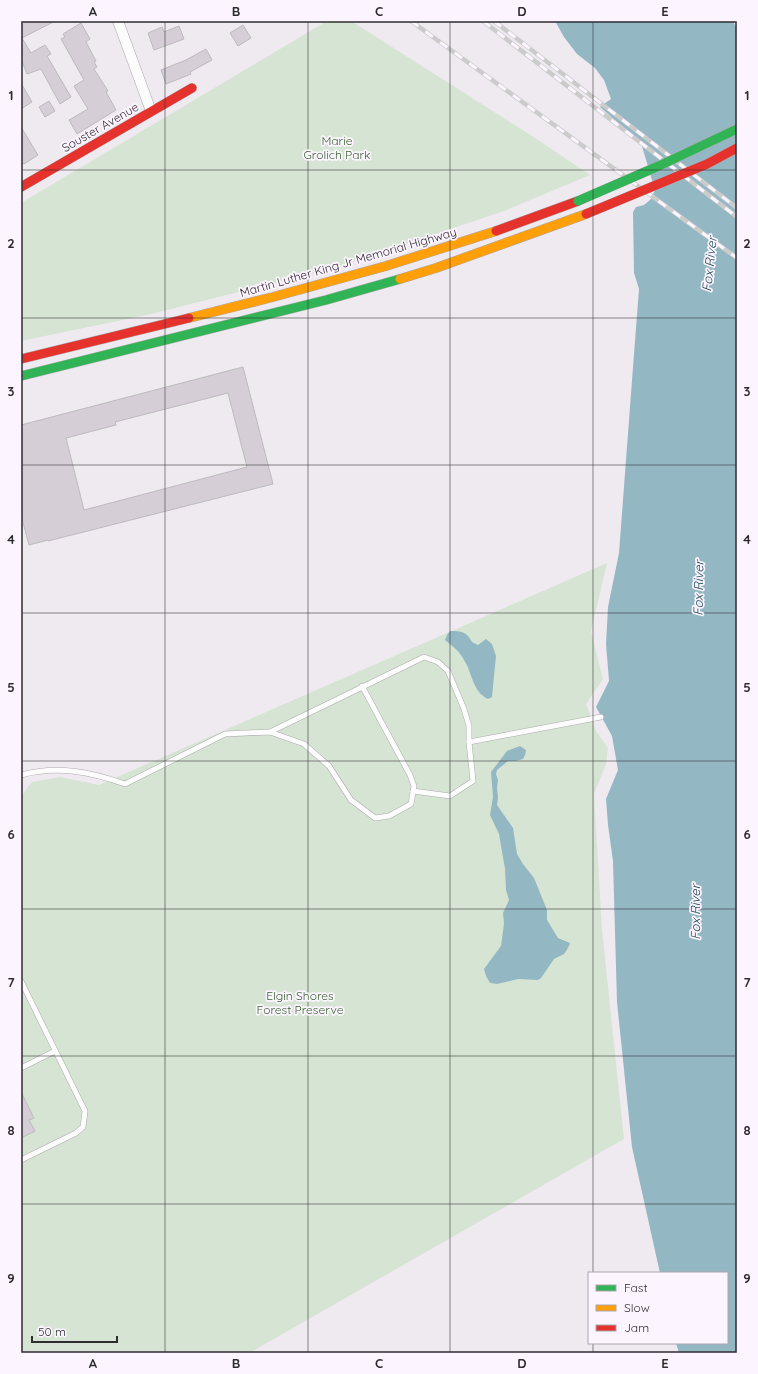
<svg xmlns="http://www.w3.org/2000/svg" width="758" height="1374" viewBox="0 0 758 1374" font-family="Quicksand,sans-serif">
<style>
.green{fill:#d6e4d3}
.water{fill:#94b7c4}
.building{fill:#d5ced7;stroke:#bdbabe;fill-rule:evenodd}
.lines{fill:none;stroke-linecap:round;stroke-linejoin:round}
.lane-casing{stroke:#adaaad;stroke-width:6}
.street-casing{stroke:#adaaad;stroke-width:11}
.fast-casing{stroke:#adaaad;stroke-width:10}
.slow-casing{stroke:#adaaad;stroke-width:10}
.jam-casing{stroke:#adaaad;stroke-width:10}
.lane{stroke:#fcfcfd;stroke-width:5}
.street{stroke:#fcfcfd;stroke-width:10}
.fast{stroke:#30b455;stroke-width:9}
.slow{stroke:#ff9f0a;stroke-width:9}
.jam{stroke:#e5322d;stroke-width:9}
.rail-casing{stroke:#cbcbcb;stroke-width:4.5}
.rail{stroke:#fcf5ff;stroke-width:3;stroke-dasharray:9;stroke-linecap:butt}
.fast-bridge-casing{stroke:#adaaad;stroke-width:10;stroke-linecap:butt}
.jam-bridge-casing{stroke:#adaaad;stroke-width:10;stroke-linecap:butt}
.fast-bridge{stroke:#30b455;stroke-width:9}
.jam-bridge{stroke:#e5322d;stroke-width:9}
.grid{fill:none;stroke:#2f2c30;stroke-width:1;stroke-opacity:0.55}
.labels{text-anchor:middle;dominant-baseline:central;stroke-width:3.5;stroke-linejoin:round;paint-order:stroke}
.street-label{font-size:12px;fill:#2f2c30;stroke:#fcf5ff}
.park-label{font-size:12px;fill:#396230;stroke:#fcf5ff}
.water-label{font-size:13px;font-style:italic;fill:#1d4b57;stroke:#fcf5ff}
.neatline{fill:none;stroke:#2f2c30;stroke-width:1.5}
.grid-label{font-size:13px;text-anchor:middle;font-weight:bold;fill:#2f2c30}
</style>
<rect width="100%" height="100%" fill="#eeeaef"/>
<!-- green -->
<g class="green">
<path d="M327,21H351L532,136L590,175L504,211L334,268L151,314L21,341V203Z"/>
<path d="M607,563L591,631L603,679L586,704L596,731L608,748L606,764L594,794L602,930L624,1139L249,1353H21V796L32,782L60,777L99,785Z"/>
</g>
<!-- water -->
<g class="water">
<path d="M555,21H733L737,30V1353H679L676,1343H727V1273H660L632,1147L617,1002L613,861L608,825L606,799L618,770L612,736L596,707L609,681L606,644L608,607L619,553L634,354L639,289L634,273L633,212L636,207L644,205L651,199L655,190L641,143L600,107L611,99L604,80L595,68L577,54L564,37Z"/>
<path d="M450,631C462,631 467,632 472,642L478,645L486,639L492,644L496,656L492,697L488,699C472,691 473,674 464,660C459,650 453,647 445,640L447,635Z"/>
<path d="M520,746L526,750L525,755L523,759L515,761H508L497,770L496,774L498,780L497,788L498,797L497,805L513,828L517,854L523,864L534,878L547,910V920L558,938L570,943L568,948L564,954L554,959L541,978L538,980L518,979L497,984L490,983L486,976L484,969L501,946L504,924L503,913L509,900L506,890L505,869L499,834L490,815L493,797L491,772L507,751Z"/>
</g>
<!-- building -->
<g class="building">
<path d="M21,21H55L22,38L31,53L45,45L51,54L47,56L71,97L60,104L41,69L27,74L21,59Z"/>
<path d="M81,23L90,39L86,42L96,61L94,62L97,67L94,69L108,91L106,92L116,110L77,134L69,120L88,109L74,86L84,80L61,39L65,37L63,34Z"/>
<path d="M243,25L251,38L238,46L230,33Z"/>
<path d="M179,26L184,39L154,50L148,33L162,27L164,32Z"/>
<path d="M206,49L212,60L190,72L191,74L166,84L161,70L186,60Z"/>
<path d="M21,83L32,102L21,109Z"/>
<path d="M49,101L55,111L45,117L39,107Z"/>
<path d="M21,127L38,155L24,164V163L21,165Z"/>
<path d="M243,367L273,484L48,541V540L29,545L21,515V425ZM228,393L247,467L84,510L66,438L116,425L115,422Z"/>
<path d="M21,1092L34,1118L29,1120L35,1131L21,1138Z"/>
</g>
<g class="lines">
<!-- lane casing -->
<g class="lane-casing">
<g id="lane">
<path d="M270,732L424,657L438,662L448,671L464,709L469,726V742L601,717"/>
<path d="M21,775C57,765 91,772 125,784L225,734L270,732L304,744L329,766L351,800L375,818L389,816L411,804L414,786L410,775L362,686"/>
<path d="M413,791L450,796L473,781L469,742"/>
<path d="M21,981L85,1111L83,1127L76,1133L21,1160"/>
<path d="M21,1068L55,1051"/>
</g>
</g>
<!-- street casing -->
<g class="street-casing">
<path id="street" d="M118,21L151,111"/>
</g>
<!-- fast casing -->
<g class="fast-casing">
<path id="fast" d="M21,376L326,300L400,279"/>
</g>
<!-- slow casing -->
<g class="slow-casing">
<g id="slow">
<path d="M400,279L436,268L586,214"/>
<path d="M189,318L273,297L386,266L496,231"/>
</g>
</g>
<!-- jam casing -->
<g class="jam-casing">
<g id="jam">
<path d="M21,187L192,88"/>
<path d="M496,231L578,201"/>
<path d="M21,359L189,318"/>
</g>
</g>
<!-- lane -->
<use href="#lane" class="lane"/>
<!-- street -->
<use href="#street" class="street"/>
<!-- fast -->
<use href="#fast" class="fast"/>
<!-- slow -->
<use href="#slow" class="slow"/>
<!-- jam -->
<use href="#jam" class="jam"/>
<!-- rail casing -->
<g class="rail-casing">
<g id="rail">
<path d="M411,21L737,258"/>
<path d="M483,21L737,217"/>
<path d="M494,21L737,208"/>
</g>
</g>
<!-- rail -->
<use href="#rail" class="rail"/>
<!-- fast-bridge casing -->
<g class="fast-bridge-casing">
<path id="fast-bridge" d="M578,201L661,165L737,129"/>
</g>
<!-- jam-bridge casing -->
<g class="jam-bridge-casing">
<path id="jam-bridge" d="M586,214L707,164L737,148"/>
</g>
<!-- fast-bridge -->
<use href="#fast-bridge" class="fast-bridge"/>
<!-- jam-bridge -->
<use href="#jam-bridge" class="jam-bridge"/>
</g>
<!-- grid -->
<path class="grid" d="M165,21V1353M308,21V1353M450,21V1353M593,21V1273M21,170H737M21,318H737M21,465H737M21,613H737M21,761H737M21,909H737M21,1056H737M21,1204H737M593,1343V1353"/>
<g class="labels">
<!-- street labels -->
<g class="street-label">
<text transform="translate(100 127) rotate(-30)">Souster Avenue</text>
<text transform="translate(348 262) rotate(-16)">Martin Luther King Jr Memorial Highway</text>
</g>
<!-- park labels -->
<g class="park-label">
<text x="337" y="140">Marie<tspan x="337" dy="14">Grolich Park</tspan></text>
<text x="300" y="995">Elgin Shores<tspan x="300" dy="14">Forest Preserve</tspan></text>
</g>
<!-- water labels -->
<g class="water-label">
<text transform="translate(709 264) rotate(-84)">Fox River</text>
<text transform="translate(698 588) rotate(-89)">Fox River</text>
<text transform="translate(695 912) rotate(-90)">Fox River</text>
</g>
</g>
<!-- border -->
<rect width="758" height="1374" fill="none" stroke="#fcf5ff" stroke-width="44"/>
<!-- legend -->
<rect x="588" y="1272" width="140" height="72" fill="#fcf5ff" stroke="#aaa5ac"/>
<rect x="596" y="1285" width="20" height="6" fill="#30b455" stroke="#aaa5ac"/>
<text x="624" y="1292" font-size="12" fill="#2f2c30">Fast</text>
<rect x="596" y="1305" width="20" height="6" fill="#ff9f0a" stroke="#aaa5ac"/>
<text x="624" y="1312" font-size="12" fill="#2f2c30">Slow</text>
<rect x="596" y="1325" width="20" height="6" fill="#e5322d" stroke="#aaa5ac"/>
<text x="624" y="1332" font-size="12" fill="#2f2c30">Jam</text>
<!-- scale -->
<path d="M32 1336v6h85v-6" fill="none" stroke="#2f2c30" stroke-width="2"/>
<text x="38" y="1336" font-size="12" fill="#2f2c30" stroke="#fcf5ff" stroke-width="3" paint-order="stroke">50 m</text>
<rect x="22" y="22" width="714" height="1330" class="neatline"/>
<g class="grid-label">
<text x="93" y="16">A</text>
<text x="236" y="16">B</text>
<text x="379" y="16">C</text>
<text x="522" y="16">D</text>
<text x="665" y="16">E</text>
<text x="11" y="100">1</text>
<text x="747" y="100">1</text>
<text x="11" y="248">2</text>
<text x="747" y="248">2</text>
<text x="11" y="396">3</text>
<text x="747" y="396">3</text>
<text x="11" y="544">4</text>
<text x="747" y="544">4</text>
<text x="11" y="692">5</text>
<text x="747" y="692">5</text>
<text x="11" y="839">6</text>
<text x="747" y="839">6</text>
<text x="11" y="987">7</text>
<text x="747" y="987">7</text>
<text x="11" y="1135">8</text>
<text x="747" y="1135">8</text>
<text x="11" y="1283">9</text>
<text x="747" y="1283">9</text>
<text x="93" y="1368">A</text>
<text x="236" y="1368">B</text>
<text x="379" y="1368">C</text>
<text x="522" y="1368">D</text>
<text x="665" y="1368">E</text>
</g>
</svg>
